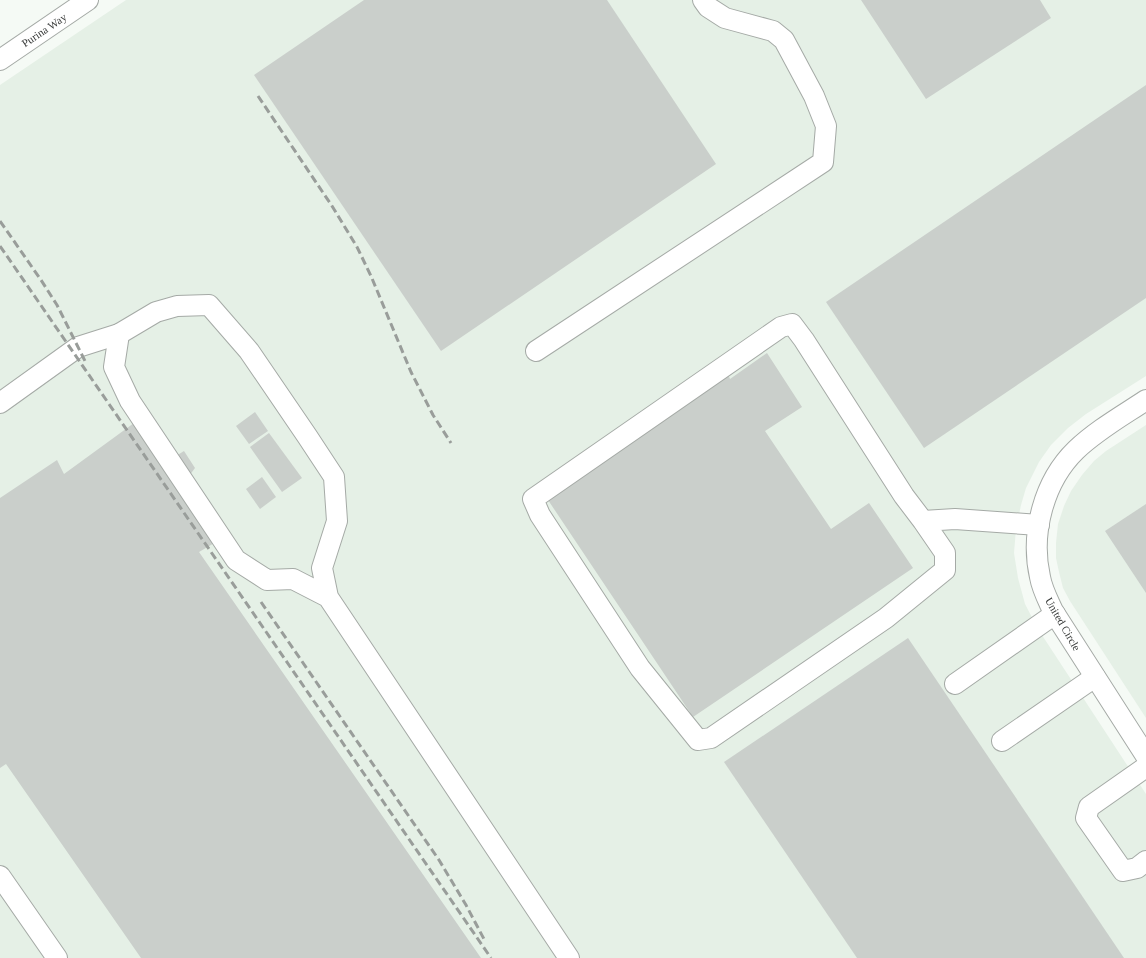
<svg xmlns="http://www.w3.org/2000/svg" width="1146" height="958" viewBox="0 0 1146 958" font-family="'Times New Roman',serif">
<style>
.built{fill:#e5f0e6}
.building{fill:#cacfcb}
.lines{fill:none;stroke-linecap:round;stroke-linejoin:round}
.minor-casing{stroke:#a5aaa6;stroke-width:22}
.minor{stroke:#fff;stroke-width:20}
.rail{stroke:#999d9a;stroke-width:3;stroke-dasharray:8 4;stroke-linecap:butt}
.labels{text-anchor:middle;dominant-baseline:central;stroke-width:3;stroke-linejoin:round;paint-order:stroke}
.street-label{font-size:11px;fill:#3a3c3b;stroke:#fff}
</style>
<rect width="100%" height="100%" fill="#f5faf5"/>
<!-- built -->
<g class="built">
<path d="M126,0H1146V376L1086,414L1068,428L1051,445L1039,462L1026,488L1021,505L1016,529L1014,553L1018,578L1025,604L1038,629L1146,794V958H0V85Z"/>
<path d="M1146,425V718L1070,601L1063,588L1059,572L1056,558V543L1058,524L1064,506L1071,491L1082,475L1094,461L1106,451Z"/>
</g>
<!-- building -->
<g class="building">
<path d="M364,0H607L716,164L441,351L254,75Z"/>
<path d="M861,0H1040L1051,18L926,99Z"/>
<path d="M1146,85V298L924,448L826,302Z"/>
<path d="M767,353L802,407L765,431L831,529L869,503L913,568L693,717L546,497L728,374L730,379Z"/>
<path d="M255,412L268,431L249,444L236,426Z"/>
<path d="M134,423L176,456L184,451L195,468L189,476L216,542L199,552L481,958H141L6,764L0,768V498L57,460L64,474Z"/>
<path d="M269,433L302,478L282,492L250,447Z"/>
<path d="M262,477L276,497L260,509L246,489Z"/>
<path d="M1146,504V593L1105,531Z"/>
<path d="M908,638L954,706L1124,958H857L724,762Z"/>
</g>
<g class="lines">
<!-- minor casing -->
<g class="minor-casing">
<g id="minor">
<path d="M0,60L88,0"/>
<path d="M536,351L823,162L826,126L814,96L784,40L773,31L725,18L708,7L703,0"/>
<path d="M1146,400C1122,416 1097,430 1076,450C1044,481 1030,533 1040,577C1042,589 1048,600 1053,611L1146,756"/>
<path d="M0,403L78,347L119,334"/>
<path d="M923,521L945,553V570L886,618L711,738L698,740L640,668L540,515L533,499L781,327L792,324L804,340L904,496L923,521L955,519L1039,525"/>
<path d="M328,597L293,579L267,580L236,560L130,401L114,367L119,334L156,312L177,306L209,305L249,351L307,436L334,477L337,521L322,568L328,597L569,958"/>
<path d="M955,684L1055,614"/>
<path d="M1002,741L1095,677"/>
<path d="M1146,767L1089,807L1086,818L1123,871L1137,868L1146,861"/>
<path d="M0,876L57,958"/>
</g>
</g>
<!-- minor -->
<use href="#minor" class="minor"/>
<!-- rail -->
<g class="rail">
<path d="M258,96L332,206L357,247L371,276L411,372L433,415L451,443"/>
<path d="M0,221L41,280L57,305L85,361"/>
<path d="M0,246L491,958"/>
<path d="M261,602L439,860L466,905L485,941"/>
</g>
</g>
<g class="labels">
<!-- street labels -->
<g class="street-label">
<text transform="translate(44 30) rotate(-34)">Purina Way</text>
<text transform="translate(1063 624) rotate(60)">United Circle</text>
</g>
</g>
</svg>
